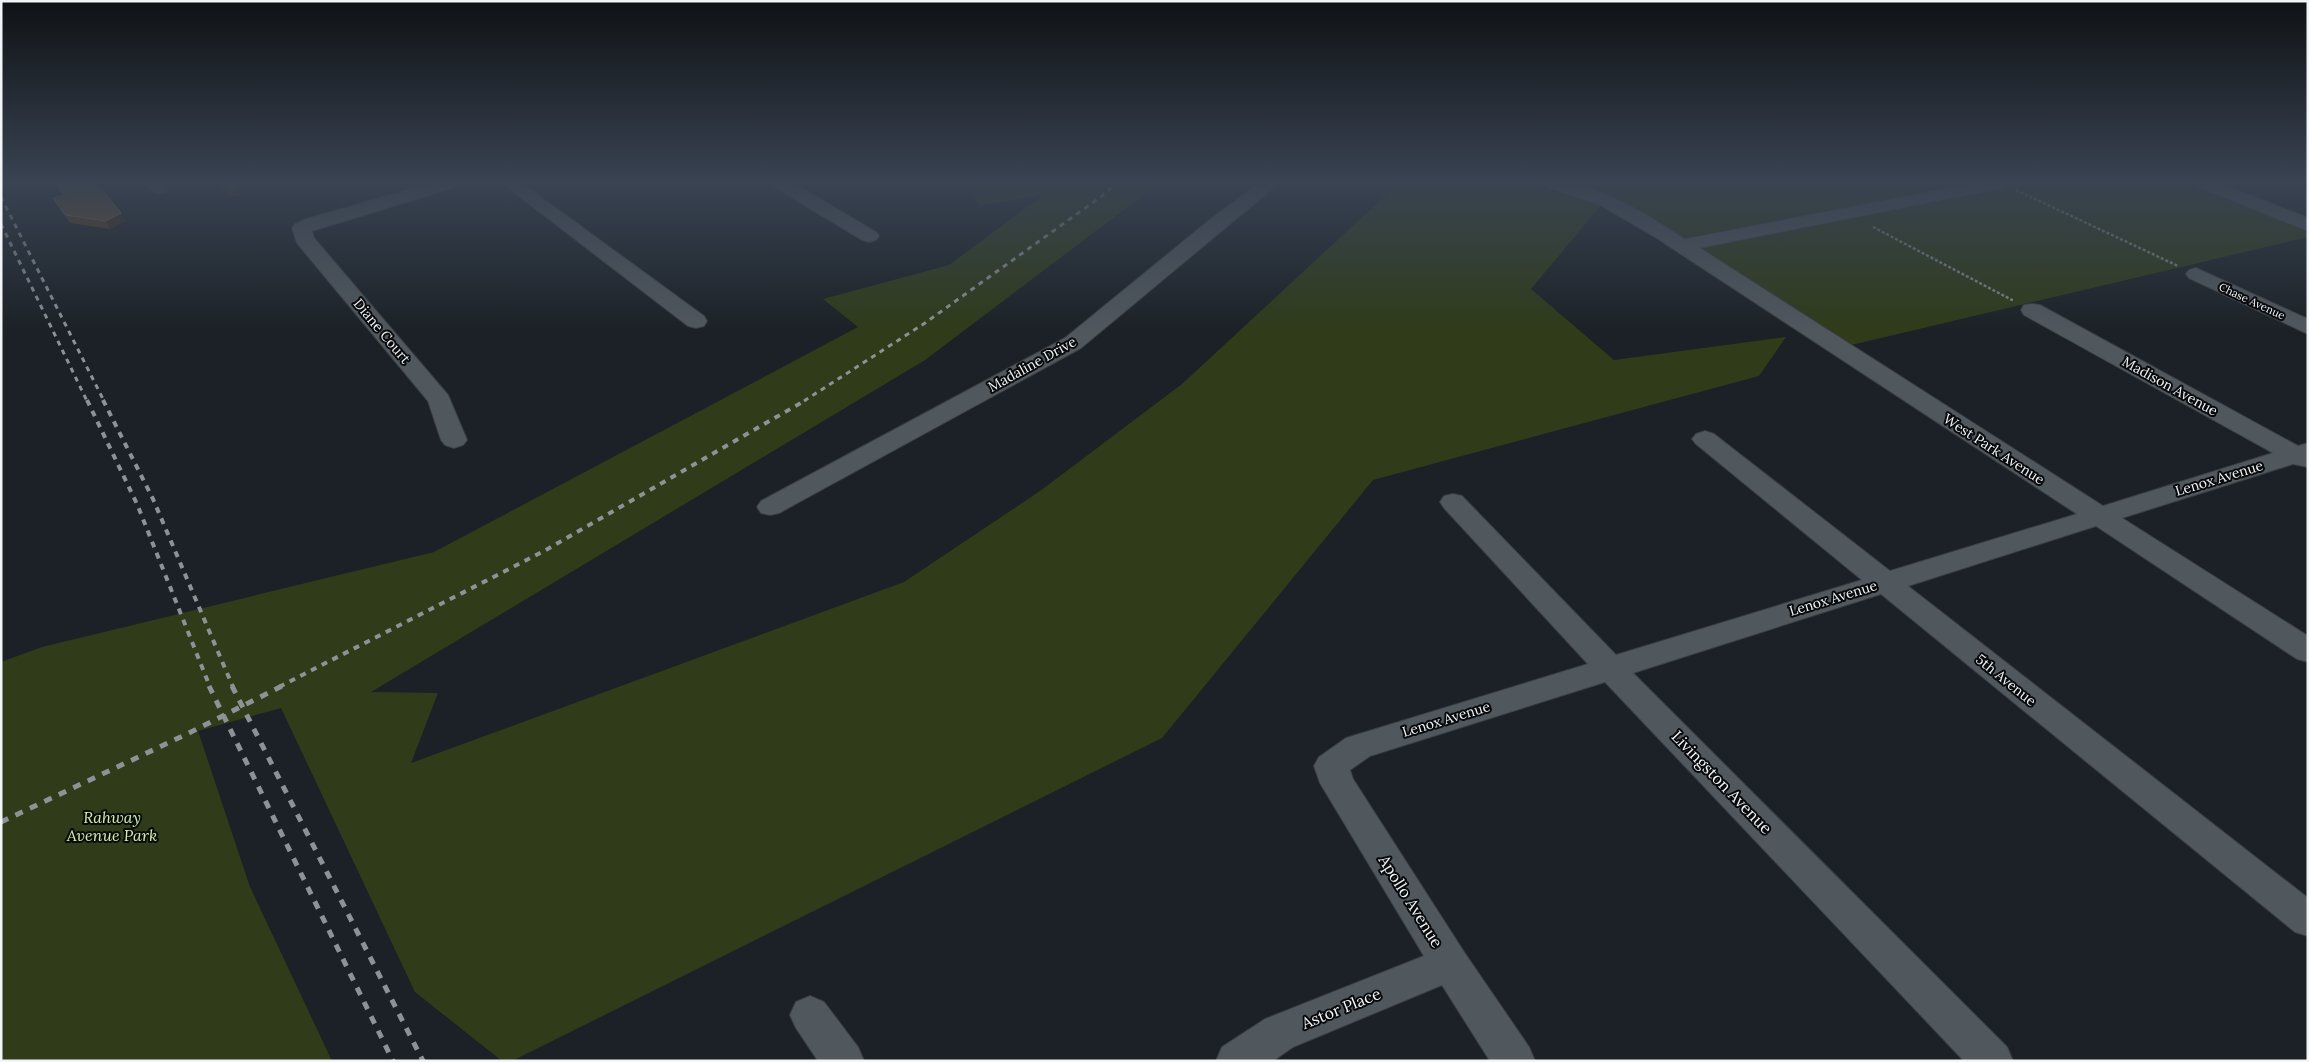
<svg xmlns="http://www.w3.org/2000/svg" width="2309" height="1062" viewBox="0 0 2309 1062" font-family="Lora,serif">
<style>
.green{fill:#2f3b19}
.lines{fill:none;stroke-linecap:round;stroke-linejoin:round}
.street-casing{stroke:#3a3e42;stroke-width:2}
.path{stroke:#808589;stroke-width:2.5;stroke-dasharray:3 2;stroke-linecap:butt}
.street{fill:#50575d;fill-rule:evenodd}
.rail-far2{stroke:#8d9296;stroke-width:3;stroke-dasharray:5 5;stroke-linecap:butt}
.rail-far1{stroke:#8d9296;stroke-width:4;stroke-dasharray:6 6;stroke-linecap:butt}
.rail{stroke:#8d9296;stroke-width:5;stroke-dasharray:8 8;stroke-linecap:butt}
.wall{fill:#5d3f1c}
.shaded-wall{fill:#3c2b16}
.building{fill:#6d5233;stroke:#826c52}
.labels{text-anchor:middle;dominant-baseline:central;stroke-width:4;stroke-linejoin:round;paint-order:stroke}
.far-street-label{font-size:11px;fill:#f1f5f8;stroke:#080a0c}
.street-label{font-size:14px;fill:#f1f5f8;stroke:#080a0c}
.near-street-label{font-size:16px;fill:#f1f5f8;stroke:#080a0c}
.near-park-label{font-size:16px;font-style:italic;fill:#d3efa6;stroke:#080a0c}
</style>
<rect width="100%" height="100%" fill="#1b2126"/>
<!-- green -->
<g class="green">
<path d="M966,184H1158L925,360L371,692L438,693L411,763L904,582L1040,491L1182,384L1398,184H1519L1602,204L1531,289L1614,360L1786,337L1759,376L1373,480L1162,738L512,1061H502L415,992L281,708L198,731L250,887L332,1061H1V662L42,647L434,552L858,327L823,299L949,265L1042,196L979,205Z"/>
<path d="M1577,184H2191L2308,228V237L1843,347L1572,187Z"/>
</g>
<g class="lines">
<!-- street casing -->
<g class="street-casing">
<g id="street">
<path d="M146,184H165L168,188L165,192C156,194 151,192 146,184Z"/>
<path d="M428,184H456L453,188L312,231L314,238L448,395L467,440L463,445L454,448L445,445L441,440L428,401L297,243L292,228L295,224L306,219Z"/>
<path d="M503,184H523L704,316L707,321L704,326L696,328L688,326Z"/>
<path d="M773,184H795L876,232L879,236L876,240L869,242L862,240L776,188Z"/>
<path d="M1258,184H1278L1081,348L779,513L770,515L761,513L757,507L761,501L1065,338L1212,218Z"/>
<path d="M1546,184C1597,180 1644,213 1685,239L1970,184H2006L2003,188L1997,189L1700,248L2103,506L2273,453L2024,315L2021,310L2024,305L2032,304L2040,305L2298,446L2308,443V467L2293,464L2122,518L2308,636V662L2297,659L2096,526L1908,586L2308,898V936L2295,932L1881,594L1633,673L2007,1047L2013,1061H1964L1605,682L1370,756L1350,770L1353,779L1464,952L1529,1047L1535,1061H1490L1442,985L1293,1047L1273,1061H1216L1222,1047L1265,1019L1424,956L1320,783L1314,766L1319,757L1346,738L1588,664L1444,508L1440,502L1444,496L1453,494L1462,496L1616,655L1862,580L1696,444L1692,439L1696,434L1705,431L1714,434L1890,571L2077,514L1655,237L1600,205L1549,188Z"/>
<path d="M2197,184H2222L2308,218V231L2200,188Z"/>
<path d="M2196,268L2308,319V334L2189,278L2186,274L2189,270Z"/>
<path d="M810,996L824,1002L858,1047L864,1061H818L796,1028L790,1015L796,1002Z"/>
</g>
</g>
<!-- path -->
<g class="path">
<path d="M2016,190L2178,266"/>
<path d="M1873,227L2014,301"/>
</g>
<!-- street -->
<use href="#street" class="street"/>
<!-- rail-far2 -->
<g class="rail-far2">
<path d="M1,197L104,401"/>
<path d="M1,224L87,401"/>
<path d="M804,401L925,323L1102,196L1115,184"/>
</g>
<!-- rail-far1 -->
<g class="rail-far1">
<path d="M87,400L137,504L210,687"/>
<path d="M103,400L153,499L233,687"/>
<path d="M279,687L544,551L806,400"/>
</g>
<!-- rail -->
<g class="rail">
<path d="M209,686L393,1061"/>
<path d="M232,686L423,1061"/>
<path d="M1,822L189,733L282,686"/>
</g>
</g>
<!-- wall -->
<g class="wall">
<path d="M54,184H98L125,221L110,229L70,223L53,198L63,195Z"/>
<path d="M218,184H251L239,196H230Z"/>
</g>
<!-- shaded-wall -->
<g class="shaded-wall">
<path d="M240,184H251L239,196L236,188Z"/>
<path d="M121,213L125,221L110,229L106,221Z"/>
</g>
<!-- building -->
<g class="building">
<path d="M56,184H98L121,213L106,221L65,215L53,198L65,195Z"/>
<path d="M221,184H240L236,188H226Z"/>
</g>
<!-- sky -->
<linearGradient id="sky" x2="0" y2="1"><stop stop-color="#0f1215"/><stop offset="0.55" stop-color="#394352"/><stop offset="1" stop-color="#394352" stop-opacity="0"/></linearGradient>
<rect width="2309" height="332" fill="url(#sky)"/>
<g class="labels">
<!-- far-street labels -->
<g class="far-street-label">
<text transform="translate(2252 301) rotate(25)">Chase Avenue</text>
</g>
<!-- street labels -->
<g class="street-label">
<text transform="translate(382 331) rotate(50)">Diane Court</text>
<text transform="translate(1032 364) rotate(-29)">Madaline Drive</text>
<text transform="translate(2170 386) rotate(29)">Madison Avenue</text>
<text transform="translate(1994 449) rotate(33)">West Park Avenue</text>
<text transform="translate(2219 478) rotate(-17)">Lenox Avenue</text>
<text transform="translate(1833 598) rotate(-17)">Lenox Avenue</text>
<text transform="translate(2006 680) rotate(39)">5th Avenue</text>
<text transform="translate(1446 719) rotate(-17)">Lenox Avenue</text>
</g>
<!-- near-street labels -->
<g class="near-street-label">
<text transform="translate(1722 782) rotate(46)">Livingston Avenue</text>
<text transform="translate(1411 901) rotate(58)">Apollo Avenue</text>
<text transform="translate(1341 1008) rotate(-22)">Astor Place</text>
</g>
<!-- near-park labels -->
<g class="near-park-label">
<text x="112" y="817">Rahway<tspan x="112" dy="18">Avenue Park</tspan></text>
</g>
</g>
<!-- border -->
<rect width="2309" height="1062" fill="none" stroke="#f1f5f8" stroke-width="5"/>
</svg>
